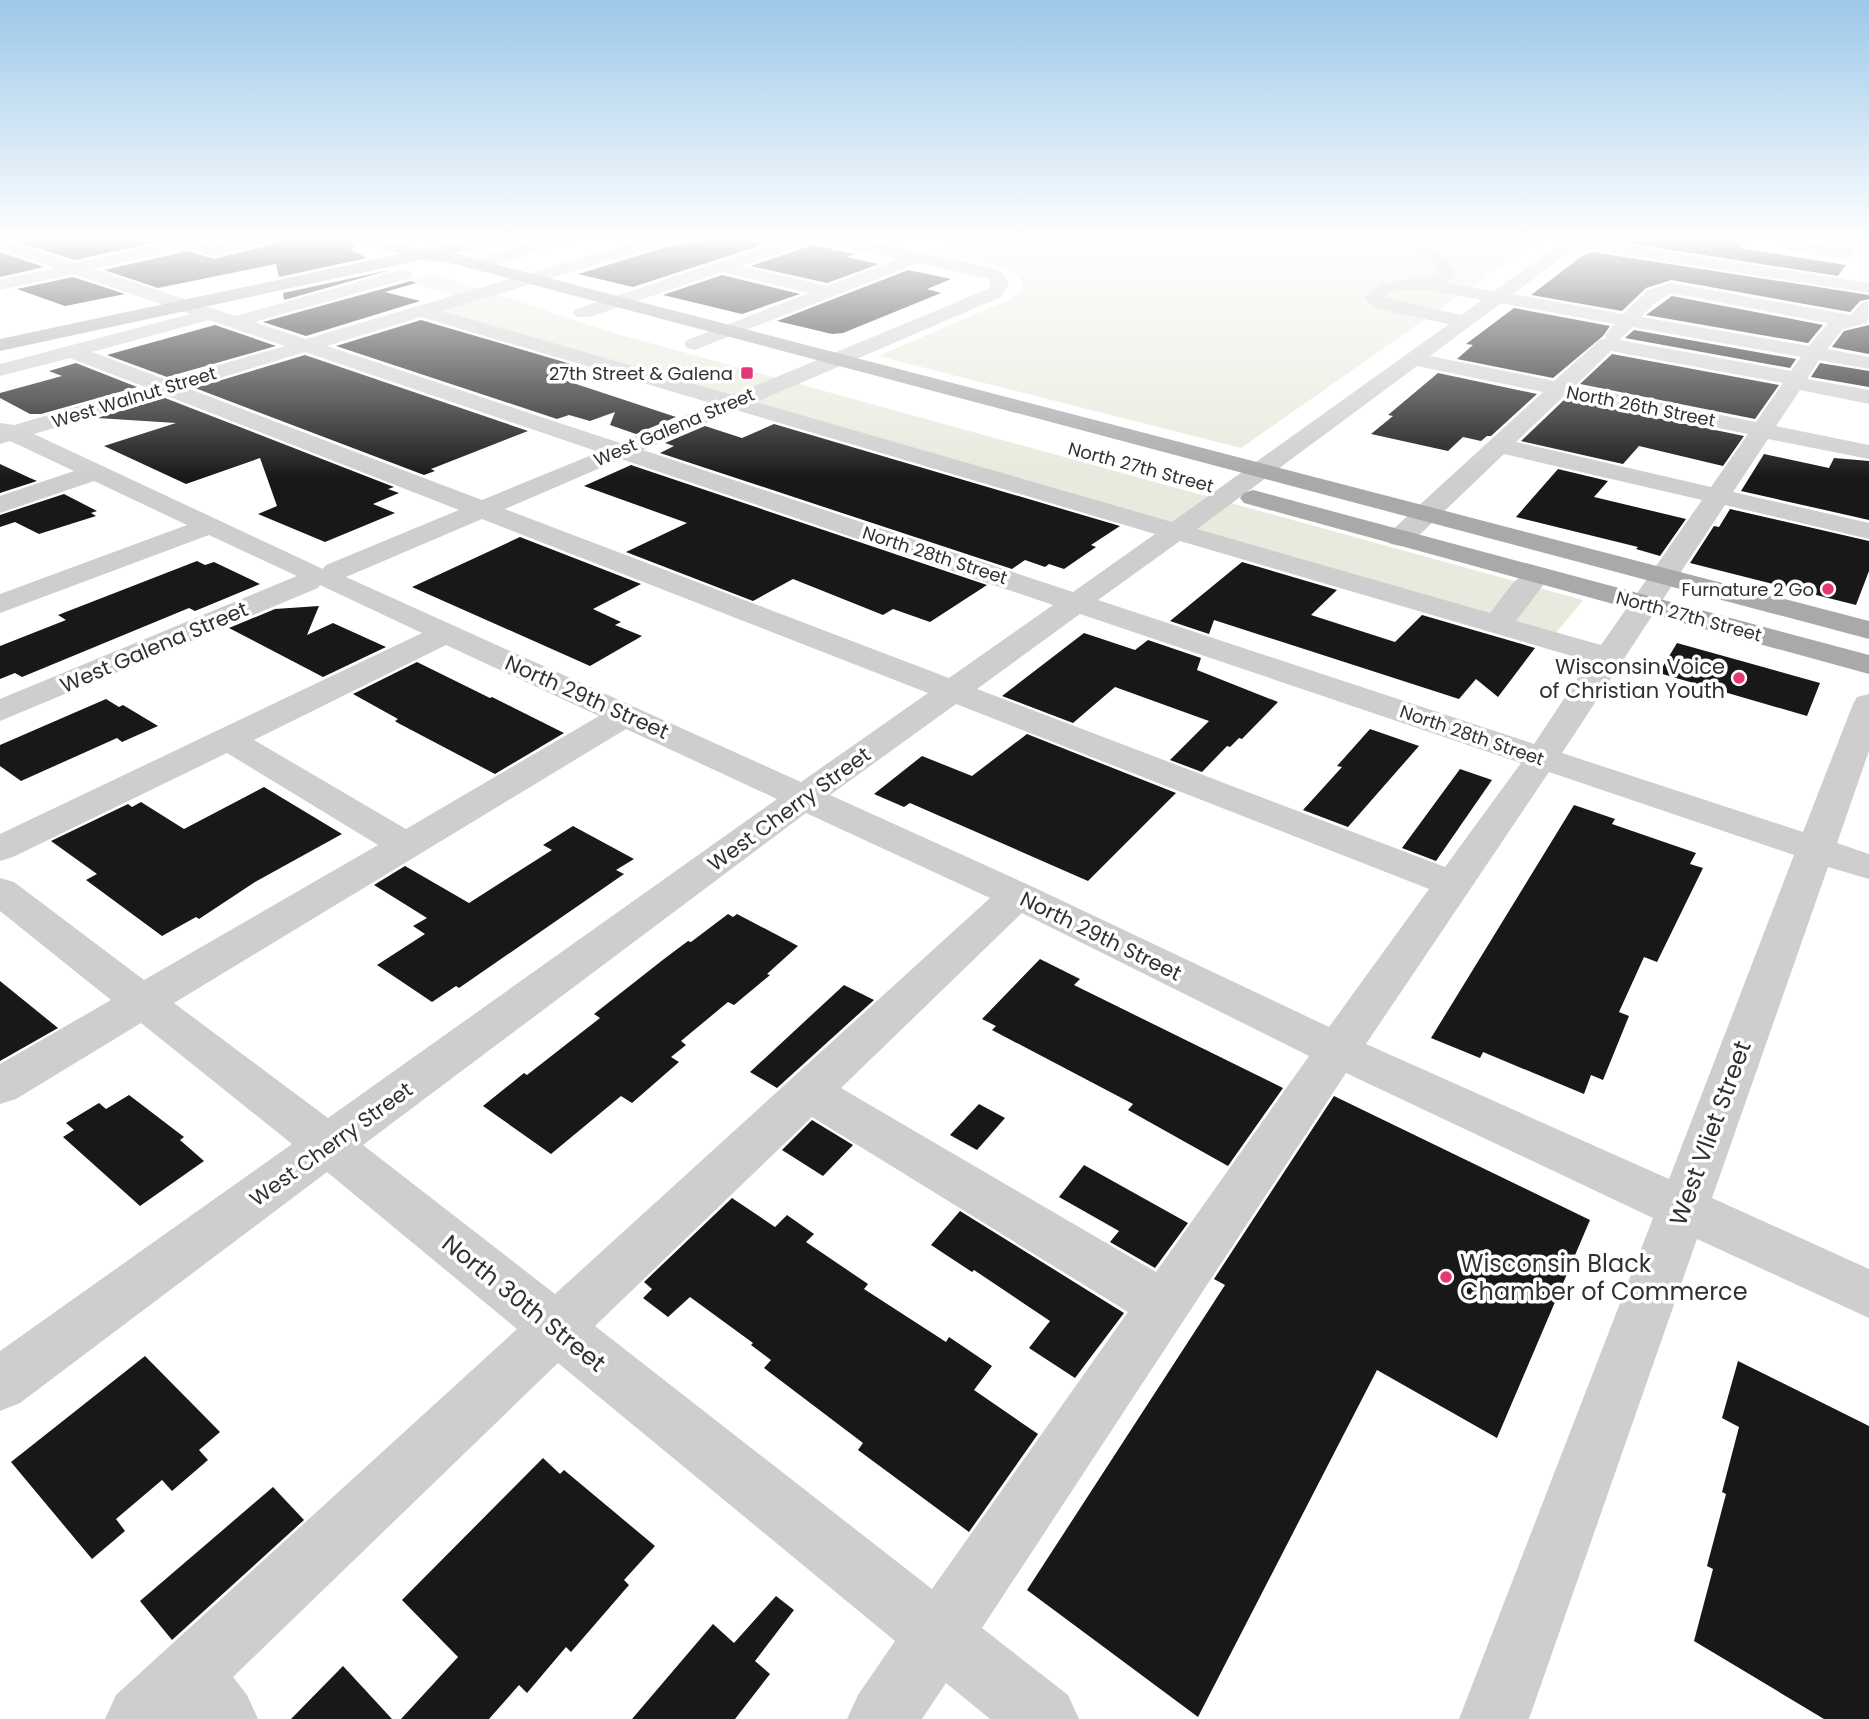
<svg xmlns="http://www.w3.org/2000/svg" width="1869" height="1719" viewBox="0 0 1869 1719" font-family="Poppins,sans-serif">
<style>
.green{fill:#e8eadd}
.building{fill:#181818}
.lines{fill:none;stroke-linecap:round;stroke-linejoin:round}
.minor{fill:#cecece;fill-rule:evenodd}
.major{fill:#a9a9a9;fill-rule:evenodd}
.poi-dot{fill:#e33876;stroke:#fff;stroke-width:2.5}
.labels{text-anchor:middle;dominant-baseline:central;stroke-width:7;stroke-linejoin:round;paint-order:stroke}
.far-poi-label{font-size:18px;fill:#313131;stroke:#fff;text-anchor:end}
.far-street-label{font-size:18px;fill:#313131;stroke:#fff}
.street-label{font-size:21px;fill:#313131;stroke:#fff}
.poi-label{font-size:21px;fill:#313131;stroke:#fff;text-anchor:end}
.near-street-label{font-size:24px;fill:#313131;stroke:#fff}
.near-poi-label{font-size:24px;fill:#313131;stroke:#fff;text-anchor:start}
</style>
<rect width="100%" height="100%" fill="#fff"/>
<!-- green -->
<g class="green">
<path d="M975,237H1543L1241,448L878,356L1013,298L1021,290L1023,281L1007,269L934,253Z"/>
<path d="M429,275L445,277L610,332L1583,600L1555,634L440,311L474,301L397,279Z"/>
</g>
<!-- building -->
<g class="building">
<path d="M46,237H158L162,241L75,260L21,243Z"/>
<path d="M280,237H350L357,244L351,250L367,258L279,277L276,264L158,288L104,270L188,251L214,259L277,243Z"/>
<path d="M718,237L780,239L633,287L578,274L663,248Z"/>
<path d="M1611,237H1750L1739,248L1846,265L1838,276L1608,240Z"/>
<path d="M812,245L854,254L846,257L879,264L827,283L751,266Z"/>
<path d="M0,252L44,267L0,277Z"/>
<path d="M1592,252L1869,295V299L1860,301L1850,312L1671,280L1646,288L1622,311L1531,295L1582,256Z"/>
<path d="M390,270L284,300L283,293Z"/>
<path d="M908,270L951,279L927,289L941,293L843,333L832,334L777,321Z"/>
<path d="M722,275L800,294L742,314L663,295Z"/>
<path d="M73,277L125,294L65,306L17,289Z"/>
<path d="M411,281L416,283L385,292L420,301L306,336L263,322Z"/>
<path d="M1672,296L1823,325L1808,343L1646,315Z"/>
<path d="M1514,308L1610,326L1603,336L1553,378L1457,359L1473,345L1466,344Z"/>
<path d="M421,320L588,369L561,379L676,417L636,434L610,425L615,412L590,421L569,415L557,419L336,346Z"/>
<path d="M215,325L276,346L167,377L107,355Z"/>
<path d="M1869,325V354L1832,347L1844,331Z"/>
<path d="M1634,330L1796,359L1790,368L1625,338Z"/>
<path d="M1612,354L1779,385L1755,419L1580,384Z"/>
<path d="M305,355L528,431L431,469L435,471L424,475L195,388Z"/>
<path d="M76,363L137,387L41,414H30L0,398V393L62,376L49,371Z"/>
<path d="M1820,363L1869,371V387L1811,377Z"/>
<path d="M1438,373L1537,394L1491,436H1487L1481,441L1463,437L1448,451L1371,434L1393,416L1388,415Z"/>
<path d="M165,398L394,487L388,489L399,493L373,504L395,513L325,542L258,514L277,506L260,458L186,484L104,446L176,423L97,418Z"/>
<path d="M1565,399L1744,436L1723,466L1639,446L1623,464L1521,441Z"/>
<path d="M774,424L1120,526L1091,545L1096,547L1064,569L1049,564L1045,567L1025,560L1012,569L660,453L674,446L665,443L705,426L742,438Z"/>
<path d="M1764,454L1829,468L1834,458L1869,461V520L1741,491Z"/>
<path d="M0,464L30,478L37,481L0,493Z"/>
<path d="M631,465L987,585L930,622L893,609L883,615L793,579L753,601L626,552L687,523L584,486Z"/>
<path d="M1558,469L1608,481L1594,497L1686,519L1660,556L1636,549L1638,547L1516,517Z"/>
<path d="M64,494L97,511L91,513L96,516L39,534L15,522L0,527V515Z"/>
<path d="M1730,509L1869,541V571L1856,605L1690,563L1714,526L1719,527Z"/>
<path d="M520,537L641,584L593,609L621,622L615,625L642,636L590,666L412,587Z"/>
<path d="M197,561L205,565L214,562L260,584L195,611L189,608L22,677L15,673L0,679V646L66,620L58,615Z"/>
<path d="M1242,562L1337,590L1311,615L1395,642L1422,615L1535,648L1498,697L1476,679L1459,699L1214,620L1209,634L1170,621Z"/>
<path d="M319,606L307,635L333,623L386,647L323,677L229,628L275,609Z"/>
<path d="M1084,633L1135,650L1148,640L1201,658L1197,670L1278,702L1242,739L1239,738L1230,747L1227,746L1202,772L1170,760L1209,721L1115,687L1073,723L1002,696Z"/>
<path d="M1677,643L1820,683L1807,716L1659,673Z"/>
<path d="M417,662L490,698L492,697L564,733L495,774L398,723L395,721L398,719L353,694Z"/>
<path d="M106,699L119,707L123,705L158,726L122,742L117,738L21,781L0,766V745Z"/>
<path d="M1370,729L1419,746L1348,827L1303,810L1342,767L1337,766Z"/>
<path d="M1027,734L1176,793L1088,881L910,803L904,807L874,794L922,756L972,776Z"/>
<path d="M1460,769L1492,780L1436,861L1402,848Z"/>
<path d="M264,787L342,834L255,882L199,919L196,917L162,936L86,880L97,874L51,841L128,804L132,807L141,802L184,829Z"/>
<path d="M1574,805L1615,819L1612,824L1696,853L1690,864L1703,868L1657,962L1644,957L1619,1012L1629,1016L1603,1080L1591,1075L1584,1094L1483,1052L1480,1058L1431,1038Z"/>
<path d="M573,826L634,859L616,870L624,874L459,988L456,986L432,1002L377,965L425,934L413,926L427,918L374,885L405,866L469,903L552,850L543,845Z"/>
<path d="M728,914L733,917L737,914L798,946L767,974L770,975L734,1005L728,1002L681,1041L686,1045L671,1057L679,1062L632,1103L621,1096L551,1154L483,1106L524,1073L527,1075L600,1018L594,1014L664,959L688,941L691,942Z"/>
<path d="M1040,959L1080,979L1074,985L1283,1088L1228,1166L1128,1110L1133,1104L992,1030L996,1026L982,1019Z"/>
<path d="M0,981L58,1028L0,1061Z"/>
<path d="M844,985L874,1000L777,1088L750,1072Z"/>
<path d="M129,1095L184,1137L180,1140L204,1161L140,1206L63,1137L74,1130L66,1123L99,1103L106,1109Z"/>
<path d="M1334,1096L1590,1220L1497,1438L1377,1370L1198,1717L1027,1590L1225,1285L1214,1279Z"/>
<path d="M979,1104L1005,1118L977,1150L950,1135Z"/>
<path d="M812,1120L853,1145L823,1176L782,1150Z"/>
<path d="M1084,1165L1188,1223L1155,1268L1110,1242L1119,1231L1059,1197Z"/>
<path d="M732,1198L775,1227L787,1215L814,1234L806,1242L868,1284L864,1289L946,1342L949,1337L992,1366L974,1390L1038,1434L969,1532L858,1450L863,1443L764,1368L771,1360L751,1345L753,1343L690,1297L668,1317L643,1298L652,1289L644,1282Z"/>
<path d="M960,1211L1124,1313L1075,1378L1029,1348L1050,1321L974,1270L972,1272L931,1245Z"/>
<path d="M145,1356L220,1432L199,1450L208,1460L172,1491L162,1480L116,1519L125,1531L92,1559L11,1462Z"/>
<path d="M1738,1361L1869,1426V1719H1824L1694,1641L1713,1569L1707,1566L1726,1494L1722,1492L1739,1427L1722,1418Z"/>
<path d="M543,1458L560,1474L564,1470L655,1546L624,1580L629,1585L571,1652L566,1647L527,1693L519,1685L489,1719H401L458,1657L402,1600Z"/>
<path d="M273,1487L304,1520L172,1640L140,1601Z"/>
<path d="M776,1596L794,1610L755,1661L770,1674L735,1719H632L713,1624L734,1643Z"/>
<path d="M343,1666L392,1719H291Z"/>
</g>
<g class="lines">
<!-- minor -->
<g class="minor">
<path d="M161,237H186L214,246L249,237H278L276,240L213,256L188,248L94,269L235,316L404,269L413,274L410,278L254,322L306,339L653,237H679L677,240L442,311L733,395L988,289L991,285L989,279L919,263L694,350L687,348L684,344L687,340L809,293L722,272L590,317H576L573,313L576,309L794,237H846L988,267C1000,271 1005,273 1009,285L1001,297L756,402L1172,522L1449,324L1378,309L1364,299C1383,272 1413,286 1438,272L1434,266L1396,241L1394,237H1412L1447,259L1457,274L1445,283L1494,291L1569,237H1588L1587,239L1869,283V293L1576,247L1513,294L1623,314L1648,290L1671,283L1851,315L1862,303L1869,301L1867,323L1843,329L1827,349L1869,357V369L1819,360L1807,379L1869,390V404L1800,390L1776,426L1869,445V459L1768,439L1733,492L1869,523V539L1725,505L1562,753L1803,832L1853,704L1857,697L1869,694V751L1837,843L1869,854V879L1828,867L1712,1198L1869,1269V1318L1697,1239L1529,1719H1459L1653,1218L1346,1073L982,1628L1068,1695L1079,1719H990L946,1683L922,1719H847L858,1695L895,1641L558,1363L233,1677L247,1695L258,1719H105L116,1695L517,1329L327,1172L20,1403L0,1411V1351L292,1144L141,1023L16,1099L0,1104V1064L111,1000L0,911V878L14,882L144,980L378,845L227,753L13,857L0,861V834L422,633L320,585L318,588L0,721V699L297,576L209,535L0,613V594L187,525L94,481L0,513V496L74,471L10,441L0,444V423L14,425L145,387L70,358L0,376V364L190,314L73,274L0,290V280L54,268L0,249V239L75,263L169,242ZM817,241L822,242L899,259L827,286L741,266ZM1397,290H1428L1482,300L1461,315L1384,297ZM1671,293L1828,323L1809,346L1641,317L1654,304ZM1501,303L1615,324L1605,335L1607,338L1600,340L1554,381L1430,356ZM421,317L714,404L620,443L327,346ZM209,320L285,346L167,380L92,352ZM1633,327L1801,357L1791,371L1619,340ZM1611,351L1783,383L1756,422L1575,386ZM305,352L599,452L482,500L187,388ZM1417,366L1543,392L1390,532L1386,538L1390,544L1400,546L1410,544L1504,454L1702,500L1601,645L1516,621L1551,575L1547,569C1521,563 1505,595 1490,613L1197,529ZM165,395L459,510L326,565L323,569L34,434ZM1564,396L1748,434L1711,487L1516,442ZM736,410L1155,534L1073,592L643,450ZM621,459L1053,605L949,678L505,509ZM482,519L928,693L801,782L346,577ZM1180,541L1589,661L1534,744L1098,600ZM1080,614L1521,763L1445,867L977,689ZM446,645L599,716L406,829L254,740ZM956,704L1429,889L1329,1027L1031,886L830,795ZM626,729L777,799L328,1118L174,1003ZM1549,772L1794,855L1669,1179L1366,1044ZM806,813L990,898L555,1294L363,1145ZM1022,913L1309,1056L1156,1272L841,1088ZM812,1117L1128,1312L932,1589L595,1326Z"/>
<path d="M549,237H575L573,240L491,266L485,267L476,262L479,258Z"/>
<path d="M1849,237H1866L1850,258L1844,259L1786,250L1778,245L1786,240L1840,248Z"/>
</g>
<!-- major -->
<g class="major">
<path d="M352,237H378L421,250L480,237H512L510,240L452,253L1869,621V639L447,262L421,260L0,351V339L400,254L354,240Z"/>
<path d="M1253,490L1869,655V674L1244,503L1240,498L1244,493Z"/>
</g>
</g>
<!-- sky -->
<linearGradient id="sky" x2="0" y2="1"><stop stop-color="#9cc8e9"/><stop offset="0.5" stop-color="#fff"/><stop offset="1" stop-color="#fff" stop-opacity="0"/></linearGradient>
<rect width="1869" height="478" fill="url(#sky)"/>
<!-- markers -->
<g class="poi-dot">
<rect x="740" y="366" width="14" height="14" rx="3.5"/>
<circle cx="1828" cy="589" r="7"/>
<circle cx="1739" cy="678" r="7"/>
<circle cx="1446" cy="1277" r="7"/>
</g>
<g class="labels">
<!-- far-poi labels -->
<g class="far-poi-label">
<text x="733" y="373">27th Street &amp; Galena</text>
<text x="1814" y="589">Furnature 2 Go</text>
</g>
<!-- far-street labels -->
<g class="far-street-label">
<text transform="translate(134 397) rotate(-17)">West Walnut Street</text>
<text transform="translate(1641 406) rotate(11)">North 26th Street</text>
<text transform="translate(674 427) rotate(-23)">West Galena Street</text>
<text transform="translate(1141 467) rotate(15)">North 27th Street</text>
<text transform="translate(935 555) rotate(18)">North 28th Street</text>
<text transform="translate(1689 616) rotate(15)">North 27th Street</text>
<text transform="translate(1472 735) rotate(19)">North 28th Street</text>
</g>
<!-- street labels -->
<g class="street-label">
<text transform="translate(154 647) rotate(-23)">West Galena Street</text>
<text transform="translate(587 697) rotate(24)">North 29th Street</text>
<text transform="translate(789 809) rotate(-36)">West Cherry Street</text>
<text transform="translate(1101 936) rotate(26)">North 29th Street</text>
<text transform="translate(331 1144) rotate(-36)">West Cherry Street</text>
</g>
<!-- poi labels -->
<g class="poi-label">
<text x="1725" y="666">Wisconsin Voice<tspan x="1725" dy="24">of Christian Youth</tspan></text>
</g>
<!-- near-street labels -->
<g class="near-street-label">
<text transform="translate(1710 1133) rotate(-70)">West Vliet Street</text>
<text transform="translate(524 1303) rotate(39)">North 30th Street</text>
</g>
<!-- near-poi labels -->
<g class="near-poi-label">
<text x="1460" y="1263">Wisconsin Black<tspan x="1460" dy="28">Chamber of Commerce</tspan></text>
</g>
</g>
</svg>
